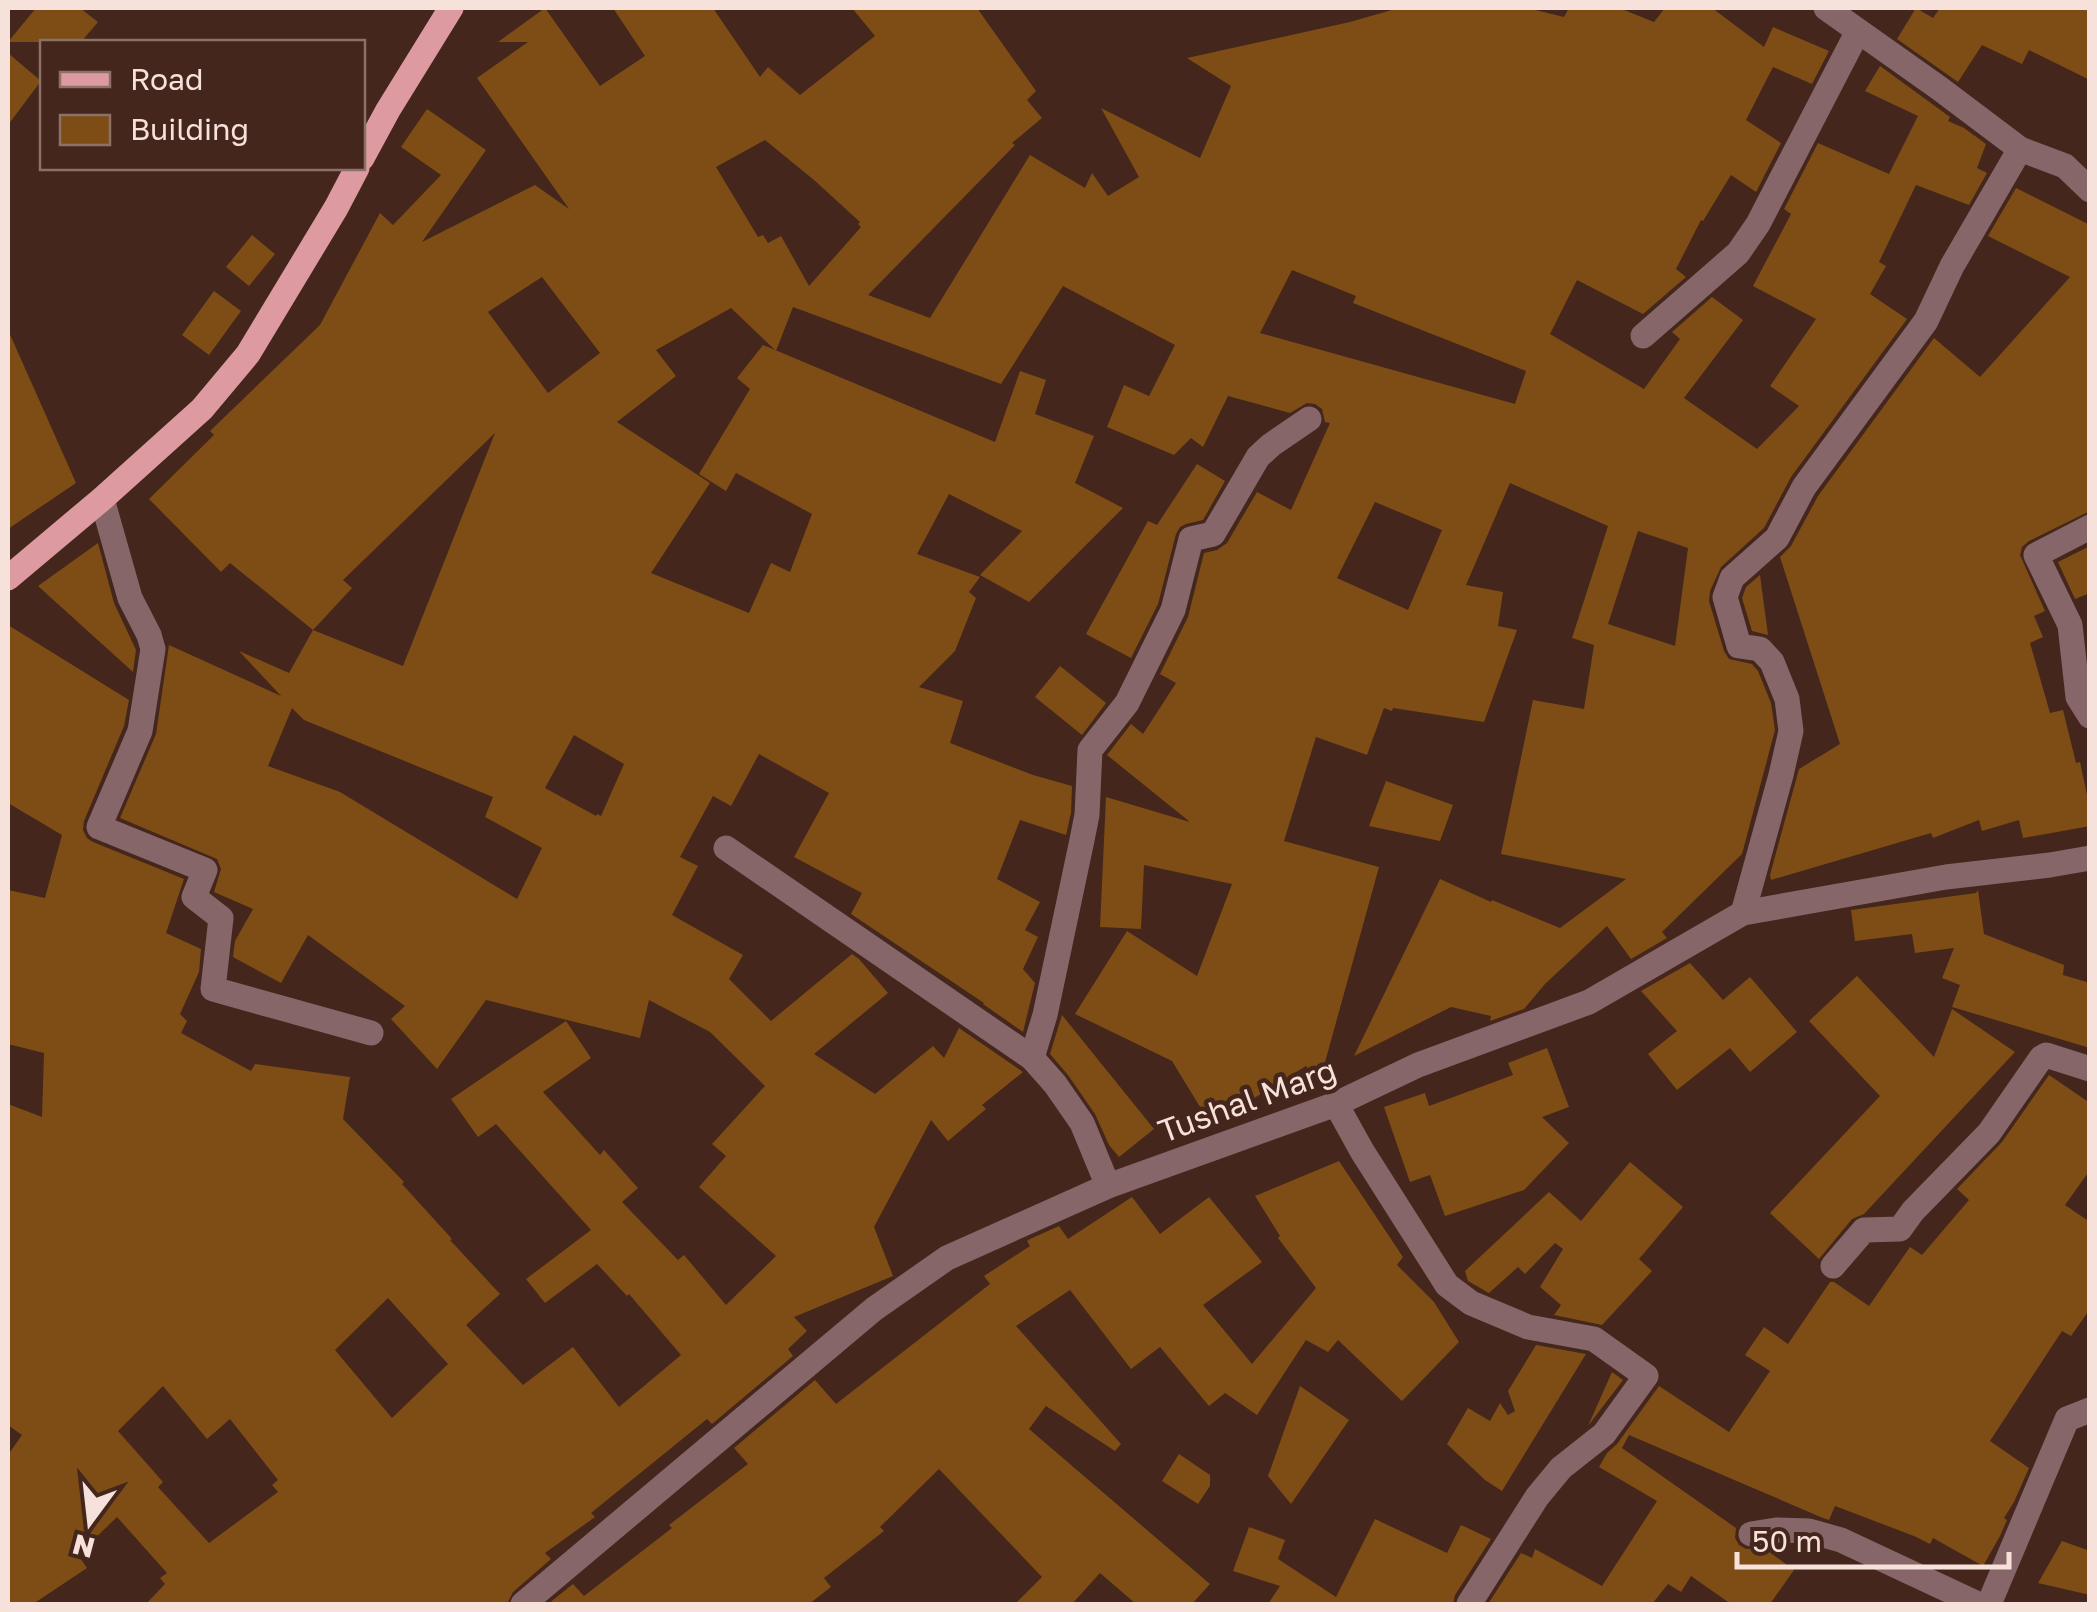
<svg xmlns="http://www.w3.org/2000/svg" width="2097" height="1612" viewBox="0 0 2097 1612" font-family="'Golos Text',sans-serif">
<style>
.building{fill:#7d4d15;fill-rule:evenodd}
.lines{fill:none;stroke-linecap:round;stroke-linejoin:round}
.minor{stroke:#876669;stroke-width:25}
.major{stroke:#dd9ba1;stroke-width:25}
.labels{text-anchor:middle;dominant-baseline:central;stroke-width:9;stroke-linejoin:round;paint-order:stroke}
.street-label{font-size:32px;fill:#f7e2db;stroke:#44261c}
</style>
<rect width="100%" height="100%" fill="#44261c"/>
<!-- building -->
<g class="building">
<path d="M36,8H80L98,22L81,42H8Z"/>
<path d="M545,8L600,86L645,56L613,8H713L760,77L768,67L800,95L875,36L852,8H977L1036,91L1027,100L1042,118L1012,143L1015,145L868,295L930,318L1030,155L1085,188L1092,173L1108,196L1139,177L1101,108L1200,158L1231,86L1187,58L1350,22L1399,8H1527L1564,17L1569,8H1619L1654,22L1665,8H1712L1764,47L1773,27L1829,51L1812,84L1773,67L1746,120L1781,143L1756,192L1731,175L1703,221L1701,220L1676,269L1686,277L1643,314L1577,280L1550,334L1644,389L1680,339L1672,332L1712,297L1743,320L1684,398L1757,449L1799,406L1770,386L1816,319L1753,286L1791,214L1784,209L1818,143L1889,174L1918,116L1865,91L1880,66L1950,117L1948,121L1964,128L1986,144L1977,168L1987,173L1969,205L1916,185L1879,262L1886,266L1870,294L1907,319L1791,477L1764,528L1721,567L1710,591L1709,601L1724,651L1729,659L1752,664L1758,671L1771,703L1775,730L1742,854L1662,932L1667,938L1631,959L1607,926L1545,984L1524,1009L1490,1021L1491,1016L1451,1007L1354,1056L1440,879L1491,902L1492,900L1560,928L1626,879L1501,854L1533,700L1584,709L1594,645L1572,638L1608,526L1510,483L1466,585L1503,592L1498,626L1517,630L1484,722L1393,708L1392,711L1384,708L1367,755L1316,737L1284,841L1379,867L1319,1084L1306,1066L1211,1125L1172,1061L1075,1014L1127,931L1197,976L1232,884L1144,865L1141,929L1100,927L1106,797L1190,822L1107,755L1131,724L1143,734L1176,683L1160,674L1188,617L1204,553L1217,550L1227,543L1257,492L1291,510L1330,423L1325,422L1322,409L1315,404L1307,403L1290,413L1228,396L1203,447L1191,438L1174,455L1107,427L1124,385L1149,396L1175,345L1063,286L1001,384L793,307L776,351L731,308L656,350L676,376L617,422L710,483L651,573L749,613L771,563L790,572L812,514L736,473L726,491L699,474L750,389L737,378L763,345L995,442L1020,371L1046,380L1035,414L1094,436L1075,483L1123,508L1029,602L980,575L1022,531L949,494L917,554L980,577L969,592L976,598L955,651L919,687L963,701L950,743L1033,775L1072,786L1071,813L1066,835L1020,820L997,879L1040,902L1025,930L1038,937L1023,969L1035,983L1023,1032L983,1004L984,1003L851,914L862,893L794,857L829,793L759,754L731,806L713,796L680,857L698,866L672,915L743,955L729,979L771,1021L852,954L859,959L888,993L814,1054L875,1094L933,1046L944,1058L959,1028L1023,1072L982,1105L986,1109L948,1141L931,1120L874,1227L893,1276L794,1317L807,1331L788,1349L793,1356L712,1424L707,1419L591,1513L595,1517L545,1553L551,1559L513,1592L507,1604H146L165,1584L160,1578L167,1573L117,1517L78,1555L87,1568L33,1604H8V1455L22,1435L8,1425V1104L42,1117L44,1053L8,1044V890L45,898L62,835L8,803V625L129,700L124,726L84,821L83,830L87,838L93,842L184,879L166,933L201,949L199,972L180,1014L187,1021L181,1033L251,1071L255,1064L350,1077L343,1119L404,1182L402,1184L452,1239L450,1240L500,1294L466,1325L523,1385L573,1347L619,1407L681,1355L629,1294L627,1296L597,1264L545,1303L526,1279L591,1230L496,1124L478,1137L451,1099L566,1021L591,1058L543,1092L600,1155L604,1150L638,1188L622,1202L678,1260L684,1255L726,1305L776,1256L699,1187L726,1156L712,1144L765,1086L710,1032L649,1000L640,1038L486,1000L437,1069L391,1019L405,1006L308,935L281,983L233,957L235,941L253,909L214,892L221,869L217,859L120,818L156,734L169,645L281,696L239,651L289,673L313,630L230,563L221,572L149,499L214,435L210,431L320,325L380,213L393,225L441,175L401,147L427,109L486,150L422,242L535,185L569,209L477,78L528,42H498ZM765,140L814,180L860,222L858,224L861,227L809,286L781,236L768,243L763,235L758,237L716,167ZM1292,270L1356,296L1353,303L1526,371L1515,404L1260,333ZM542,277L600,353L548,393L488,312ZM495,433L403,666L313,630L352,588L343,580ZM1375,502L1442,530L1408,610L1337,578ZM1638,531L1688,548L1675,646L1608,624ZM292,708L304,720L493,797L485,817L542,848L517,899L340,792L268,766ZM574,735L624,764L601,816L597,814L596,816L545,788ZM388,1298L448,1364L392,1418L335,1350ZM163,1386L207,1439L230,1419L278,1480L272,1485L278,1492L209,1543L158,1487L163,1482L118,1431Z"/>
<path d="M1916,8L1933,18L1940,8H2090V80L2029,50L2022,64L1982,45L1958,82L1897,39Z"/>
<path d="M8,53L41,81L8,125Z"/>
<path d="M2016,188L2090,225V511L2029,541L2022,547L2020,555L2045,611L2034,616L2043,637L2030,643L2050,713L2063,710L2076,763L2080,762L2090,809V826L2023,838L2019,820L1982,831L1979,820L1933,838L1931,833L1771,880L1770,875L1799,769L1840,744L1780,557L1791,546L1818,496L1934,338L1980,377L2070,277L1988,236Z"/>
<path d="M252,235L275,254L249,286L226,267Z"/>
<path d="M214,291L241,311L209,355L182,335Z"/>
<path d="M8,330L76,483L8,529Z"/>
<path d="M1197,464L1225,481L1203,520L1186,524L1180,527L1176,534L1158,604L1131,658L1086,634L1148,521L1157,525Z"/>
<path d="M98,543L114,603L136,650L133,672L38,586Z"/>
<path d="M2090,546V593L2075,599L2058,562Z"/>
<path d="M1760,575L1768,635L1752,631L1742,598L1746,587Z"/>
<path d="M1060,666L1106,703L1082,735L1035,697Z"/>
<path d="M1386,781L1453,805L1440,841L1369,826Z"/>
<path d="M1978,890L1984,934L2064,965L2063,975L2090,983V1048L1952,1007L1960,985L1942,978L1954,948L1915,953L1912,934L1855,941L1851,910L1976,893Z"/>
<path d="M1690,963L1723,1000L1750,977L1797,1032L1750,1072L1730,1048L1677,1090L1648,1054L1677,1031L1641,991Z"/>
<path d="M1857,976L1934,1057L1952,1009L2015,1052L1864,1214L1852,1219L1819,1259L1770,1213L1880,1096L1809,1021Z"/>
<path d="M1062,1015L1154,1129L1119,1157L1109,1145L1095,1114L1068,1075L1050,1054Z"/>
<path d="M1547,1048L1569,1107L1542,1117L1569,1143L1524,1190L1445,1216L1430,1175L1410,1182L1384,1107L1425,1093L1429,1106L1513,1075L1508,1063Z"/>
<path d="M2049,1075L2090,1103V1170L2065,1205L2090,1222V1309L2071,1336L2062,1331L1990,1441L2029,1468L2014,1502L2004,1518L2007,1520L2000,1536L1983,1566L1933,1538L1930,1544L1914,1536L1835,1506L1829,1520L1823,1518L1629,1435L1622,1448L1736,1528L1735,1538L1739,1545L1746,1549L1764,1548L1794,1570L1770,1604H1731L1691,1576L1681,1592L1668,1584L1652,1604H1488L1521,1553L1532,1558L1535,1549L1602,1586L1657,1501L1599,1467L1607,1453L1617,1444L1659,1386L1729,1432L1770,1371L1745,1355L1764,1327L1788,1344L1830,1282H1834L1869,1306L1910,1247L1922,1255L1969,1200L1957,1189L2002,1142Z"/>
<path d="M1339,1161L1403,1257L1397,1265L1434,1302L1459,1342L1402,1401L1338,1340L1328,1352L1306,1340L1257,1415L1225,1393L1209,1406L1160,1347L1131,1369L1070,1290L1016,1326L1121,1444L1115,1451L1046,1406L1029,1429L1210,1584L1192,1604H1136L1100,1573L1072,1604H1015L1042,1577L939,1469L880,1527L884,1531L824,1578L831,1587L809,1604H548L573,1584L584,1596L672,1528L669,1525L748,1464L734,1448L815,1380L836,1404L990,1284L984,1276L1030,1246L1027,1241L1030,1239L1059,1226L1068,1239L1132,1197L1160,1234L1209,1197L1262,1262L1203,1305L1252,1364L1316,1288L1278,1238L1280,1236L1255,1196Z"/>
<path d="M1630,1162L1683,1207L1639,1259L1652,1271L1602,1325L1554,1315L1561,1305L1540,1287L1563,1249L1555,1243L1525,1274L1518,1267L1489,1293L1468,1281L1465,1271L1549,1192L1581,1221Z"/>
<path d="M1536,1345L1586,1354L1502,1491L1485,1480L1447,1444L1468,1408L1490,1421L1500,1403L1508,1415L1515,1411L1508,1391Z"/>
<path d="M1612,1372L1623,1380L1588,1426Z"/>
<path d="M1300,1386L1349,1420L1291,1504L1268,1476Z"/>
<path d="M1179,1454L1210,1475V1486L1198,1504L1162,1481Z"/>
<path d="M1375,1519L1447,1553L1461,1525L1491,1539L1455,1595L1453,1604H1268L1280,1586L1233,1571L1249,1527L1285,1540L1278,1559L1336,1597Z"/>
<path d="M2062,1541L2090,1551V1595L2038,1583Z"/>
</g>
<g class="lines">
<!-- minor -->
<g class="minor">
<path d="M1826,8L1939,88L2020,149L2065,166L2090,190"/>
<path d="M1643,336L1738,253L1758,224L1858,31"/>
<path d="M102,499L130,598L149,635L153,649L140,731L99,827L205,870L194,897L221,918L213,989L371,1033"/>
<path d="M2090,527L2036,555L2070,625L2078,697L2090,716"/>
<path d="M726,848L1032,1058"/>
<path d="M1743,913L1781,775L1791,731L1787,699L1772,662L1760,649L1739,646L1725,597L1732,578L1777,538L1804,487L1926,321L1952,266L2020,149"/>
<path d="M1336,1104L1362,1151L1447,1285L1471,1303L1528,1327L1594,1339L1646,1376L1604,1434L1561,1468L1537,1497L1469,1604"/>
<path d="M1108,1186L1082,1123L1055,1084L1032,1058L1045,1015L1082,840L1087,815L1090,750L1127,703L1173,610L1191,539L1213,534L1258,457L1271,445L1309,419"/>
<path d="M1833,1266L1864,1230L1900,1229L1913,1211L1989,1133L2041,1058L2046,1055L2090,1069"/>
<path d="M1751,1534L1776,1530L1809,1531L1841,1540L1978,1604"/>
<path d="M523,1604L874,1309L947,1258L1108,1186L1336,1104L1418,1065L1589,1002L1743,913L1946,877L2050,865L2090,858"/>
<path d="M1989,1604L2067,1419L2090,1410"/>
</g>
<!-- major -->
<g class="major">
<path d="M362,158L388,110L451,8"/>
<path d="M8,578L102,499L202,409L248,354L336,208L357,168"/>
</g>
</g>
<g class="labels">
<!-- street labels -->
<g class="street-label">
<text transform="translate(1247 1100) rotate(-20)">Tushal Marg</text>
</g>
</g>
<!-- border -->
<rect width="2097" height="1612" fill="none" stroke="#f7e2db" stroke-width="20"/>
<!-- legend -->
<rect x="40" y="40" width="325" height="130" fill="#44261c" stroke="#8c7168" stroke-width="2.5"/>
<rect x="60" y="72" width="50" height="15" fill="#dd9ba1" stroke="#8c7168" stroke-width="2.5"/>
<text x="130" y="90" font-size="30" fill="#f7e2db">Road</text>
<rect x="60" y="115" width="50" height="30" fill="#7d4d15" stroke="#8c7168" stroke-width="2.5"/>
<text x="130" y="140" font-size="30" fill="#f7e2db">Building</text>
<!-- north arrow -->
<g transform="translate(90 1522) rotate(195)" stroke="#44261c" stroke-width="8" paint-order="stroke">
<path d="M0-8L18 38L0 25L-18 38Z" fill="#f7e2db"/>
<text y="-15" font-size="28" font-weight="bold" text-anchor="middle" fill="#f7e2db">N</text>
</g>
<!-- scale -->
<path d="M1737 1552v15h272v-15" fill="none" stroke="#f7e2db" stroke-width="5"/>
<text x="1752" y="1552" font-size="30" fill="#f7e2db" stroke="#44261c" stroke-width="8" paint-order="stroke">50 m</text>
</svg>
